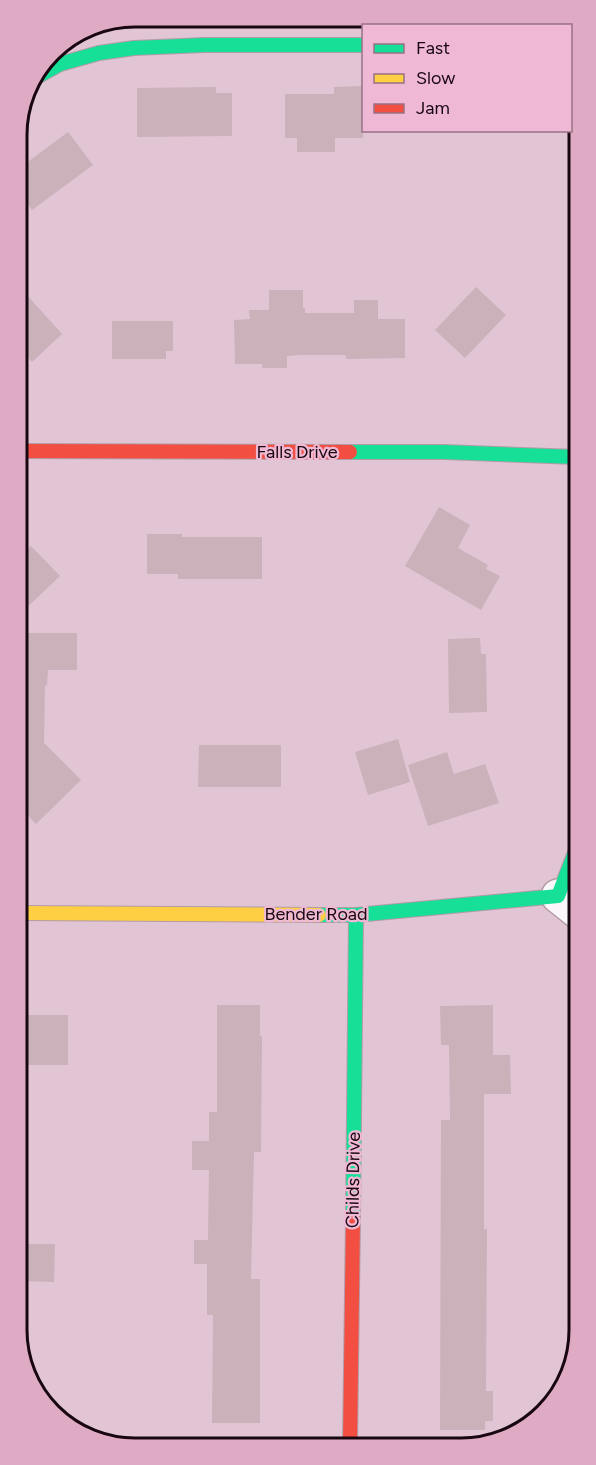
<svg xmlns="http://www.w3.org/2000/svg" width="596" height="1465" viewBox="0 0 596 1465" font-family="Figtree,sans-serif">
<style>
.building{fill:#cab1ba}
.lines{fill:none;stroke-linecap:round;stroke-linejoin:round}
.street-casing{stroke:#b29ba7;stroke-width:36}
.fast-casing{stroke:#b29ba7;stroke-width:16}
.slow-casing{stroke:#b29ba7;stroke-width:16}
.jam-casing{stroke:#b29ba7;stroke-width:16}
.street{stroke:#fbf6f9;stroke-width:33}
.fast{stroke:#16e098;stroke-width:14}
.slow{stroke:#ffcf43;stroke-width:14}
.jam{stroke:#f24e42;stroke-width:14}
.labels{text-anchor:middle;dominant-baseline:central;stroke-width:4.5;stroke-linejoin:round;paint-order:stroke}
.street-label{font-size:18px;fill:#180711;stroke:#efb8d4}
.rim{fill:none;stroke:#180711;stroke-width:3}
</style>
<rect width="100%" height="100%" fill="#e2c5d4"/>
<!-- building -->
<g class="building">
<path d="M363,86V138H335V152H297V138H285V94H334V87Z"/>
<path d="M216,87V93H232V136L137,137V88Z"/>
<path d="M68,132L93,165L32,210L17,188V170Z"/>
<path d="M17,284L62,334L32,362L17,346Z"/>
<path d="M476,287L506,315L465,358L435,330Z"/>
<path d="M269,290H303V308H305V313H354V300H378V319H405V358L347,359L345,355H299L287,356V368H262V364H235L234,320L250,319L249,310H269Z"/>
<path d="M112,321H173V351H166V359H112Z"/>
<path d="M439,507L470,525L458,548L488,565L486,569L500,576L481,610L405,566Z"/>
<path d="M147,534H182V537H262V579H178V574H147Z"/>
<path d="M31,546L60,576L18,616V558Z"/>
<path d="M18,633H77V670H48L47,685L45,686L44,743L81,780L36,824L19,806Z"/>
<path d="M480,638L481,654H486L487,712L449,713L448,639Z"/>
<path d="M398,739L410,782L368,795L355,752Z"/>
<path d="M199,745H281V787H198Z"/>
<path d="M447,752L454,774L485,764L499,803L428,826L408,765Z"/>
<path d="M217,1005H260V1036H262L261,1152H254L251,1279H260V1423H212L213,1315H207V1264H194V1240H208L209,1170H192V1141H209V1112H217Z"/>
<path d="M493,1005V1055H510L511,1094H484V1229H487L486,1391H493V1421H485V1430H440L441,1120H450L449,1045H441L440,1006Z"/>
<path d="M19,1015H68V1065H20Z"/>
<path d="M20,1244H55L54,1282L20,1281Z"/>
</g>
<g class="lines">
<!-- street casing -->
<g class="street-casing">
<path id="street" d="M558,896L578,912"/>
</g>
<!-- fast casing -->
<g class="fast-casing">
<g id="fast">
<path d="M31,80L60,64L99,53L134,48L204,45H364"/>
<path d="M350,452H444L577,457"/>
<path d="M319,915H356L558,896L578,845"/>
<path d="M353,1218L356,915"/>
</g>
</g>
<!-- slow casing -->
<g class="slow-casing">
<path id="slow" d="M19,913L319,915"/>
</g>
<!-- jam casing -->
<g class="jam-casing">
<g id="jam">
<path d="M18,451L350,452"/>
<path d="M350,1445L353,1218"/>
</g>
</g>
<!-- street -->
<use href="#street" class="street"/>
<!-- fast -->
<use href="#fast" class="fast"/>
<!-- slow -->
<use href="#slow" class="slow"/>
<!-- jam -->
<use href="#jam" class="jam"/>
</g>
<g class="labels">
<!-- street labels -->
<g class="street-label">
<text x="297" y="452">Falls Drive</text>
<text x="316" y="914">Bender Road</text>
<text transform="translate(353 1180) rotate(-89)">Childs Drive</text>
</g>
</g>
<!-- crop -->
<path d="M0 0H596V1465H0ZM135 27H461A108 108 0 0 1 569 135V1330A108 108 0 0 1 461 1438H135A108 108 0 0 1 27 1330V135A108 108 0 0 1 135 27Z" fill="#deaac4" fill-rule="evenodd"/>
<path class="rim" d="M135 27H461A108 108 0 0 1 569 135V1330A108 108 0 0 1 461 1438H135A108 108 0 0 1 27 1330V135A108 108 0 0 1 135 27Z"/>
<!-- legend -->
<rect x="362" y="24" width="210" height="108" fill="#efb8d4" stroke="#997186" stroke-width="1.5"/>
<rect x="374" y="44" width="30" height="9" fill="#16e098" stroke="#997186" stroke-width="1.5"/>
<text x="416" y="54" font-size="18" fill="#180711">Fast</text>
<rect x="374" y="74" width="30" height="9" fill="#ffcf43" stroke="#997186" stroke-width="1.5"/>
<text x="416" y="84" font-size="18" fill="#180711">Slow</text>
<rect x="374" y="104" width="30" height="9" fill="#f24e42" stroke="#997186" stroke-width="1.5"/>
<text x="416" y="114" font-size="18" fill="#180711">Jam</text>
</svg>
